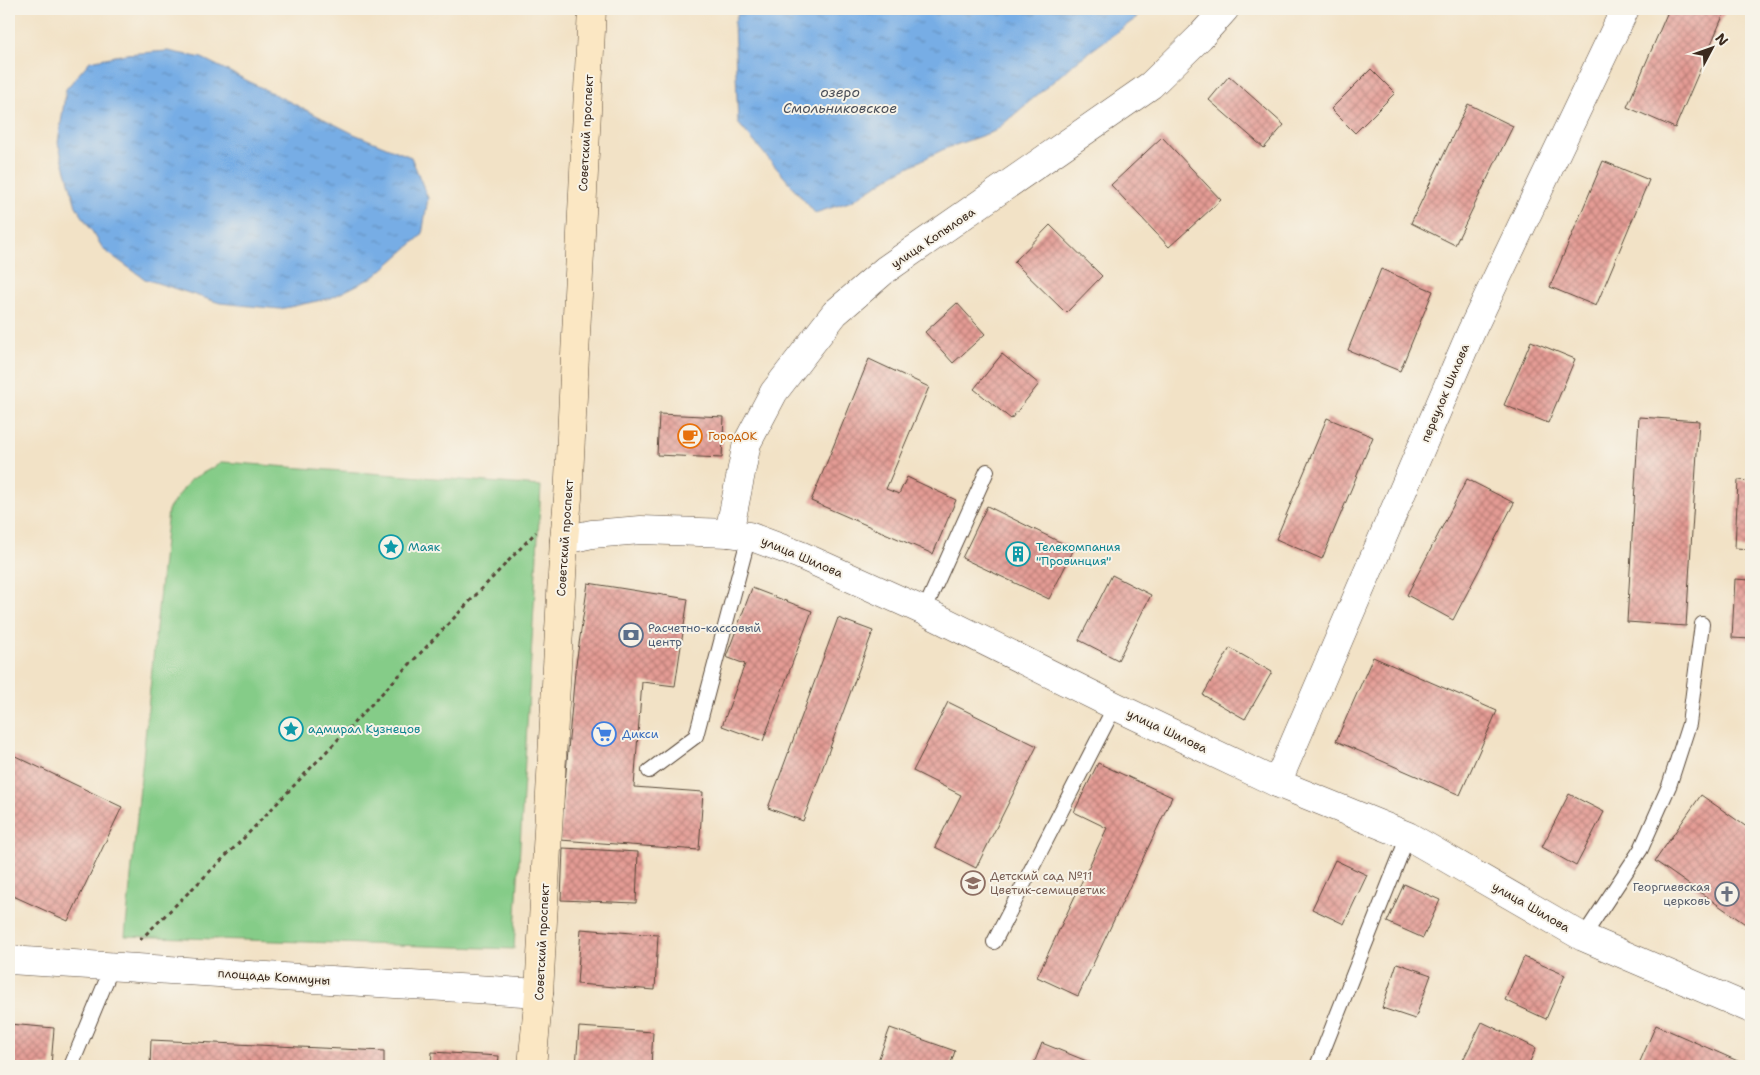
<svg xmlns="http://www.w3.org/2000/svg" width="1760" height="1075" viewBox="0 0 1760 1075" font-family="'Shantell Sans',sans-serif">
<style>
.green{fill:#85cc88;stroke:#607b53}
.water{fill:url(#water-ripples);stroke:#596c82}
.building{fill:url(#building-cross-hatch)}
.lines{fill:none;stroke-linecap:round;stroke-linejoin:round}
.service-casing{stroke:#564637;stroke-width:16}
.minor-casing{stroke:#564637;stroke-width:29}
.secondary-casing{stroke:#564637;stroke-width:29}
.path{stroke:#564637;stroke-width:3;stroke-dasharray:4 4;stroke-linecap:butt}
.service{stroke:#fff;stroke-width:14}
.minor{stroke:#fff;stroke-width:28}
.secondary{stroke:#fbe7c3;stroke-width:28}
.labels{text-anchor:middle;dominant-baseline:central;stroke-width:4;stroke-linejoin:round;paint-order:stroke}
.street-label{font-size:12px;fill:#3b2a1e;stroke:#f7f3e8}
.food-label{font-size:12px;fill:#c56008;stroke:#f7f3e8;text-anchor:start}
.culture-label{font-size:12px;fill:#0d838f;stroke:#f7f3e8;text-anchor:start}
.service-label{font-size:12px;fill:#4e5e75;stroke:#f7f3e8;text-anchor:start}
.shop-label{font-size:12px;fill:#366cbe;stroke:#f7f3e8;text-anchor:start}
.education-label{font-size:12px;fill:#785e54;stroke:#f7f3e8;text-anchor:start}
.worship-label{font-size:12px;fill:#5b616d;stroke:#f7f3e8;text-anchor:end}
.water-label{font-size:14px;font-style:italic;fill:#4d515a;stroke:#f7f3e8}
</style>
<defs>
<pattern id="water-ripples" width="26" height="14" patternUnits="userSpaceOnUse" patternTransform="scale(1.25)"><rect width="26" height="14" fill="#77ade5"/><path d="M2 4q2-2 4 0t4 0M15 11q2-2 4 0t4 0" fill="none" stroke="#638db9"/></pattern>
<pattern id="building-cross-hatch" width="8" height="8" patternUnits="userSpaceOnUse" patternTransform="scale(1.25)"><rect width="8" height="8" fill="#e49b94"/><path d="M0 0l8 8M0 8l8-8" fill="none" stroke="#ba7f78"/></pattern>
</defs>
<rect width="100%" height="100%" fill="#f7f3e8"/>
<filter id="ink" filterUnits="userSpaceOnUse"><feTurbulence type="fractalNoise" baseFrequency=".02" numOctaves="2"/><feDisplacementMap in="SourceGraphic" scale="10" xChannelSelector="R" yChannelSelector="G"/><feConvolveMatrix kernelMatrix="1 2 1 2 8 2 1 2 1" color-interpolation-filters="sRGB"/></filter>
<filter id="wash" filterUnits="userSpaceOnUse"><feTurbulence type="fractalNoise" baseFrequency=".0096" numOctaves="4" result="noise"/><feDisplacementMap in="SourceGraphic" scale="20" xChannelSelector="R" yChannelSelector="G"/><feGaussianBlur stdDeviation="1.12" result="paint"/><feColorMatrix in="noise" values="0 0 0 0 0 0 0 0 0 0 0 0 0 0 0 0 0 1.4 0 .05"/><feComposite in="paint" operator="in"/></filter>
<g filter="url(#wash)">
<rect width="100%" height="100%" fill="#f2e2c6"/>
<!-- green -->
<path class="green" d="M223,462L541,486L514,949L125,936L168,510L190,480Z"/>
<!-- water -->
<g class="water">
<path d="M740,9H1143L1135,19L1077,61L995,131L944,149L896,173L852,201L815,213L738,123L734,23Z"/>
<path d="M168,51L202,58L354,134L411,157L428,198L422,235L375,276L331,298L280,309L220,303L145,279L104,250L76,206L58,143L66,89L90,61L126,54Z"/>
</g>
<g id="blocks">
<!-- building -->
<g class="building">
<path d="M1669,9H1726L1675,128L1627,107Z"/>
<path d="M1371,69L1395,93L1355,133L1331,109Z"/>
<path d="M1229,76L1284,125L1264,148L1209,100Z"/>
<path d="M1468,104L1513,126L1455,245L1411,223Z"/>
<path d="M1162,137L1221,200L1169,247L1111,185Z"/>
<path d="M1603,161L1649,180L1596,306L1550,287Z"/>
<path d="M1050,225L1102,276L1066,313L1014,262Z"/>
<path d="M1381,269L1433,291L1400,371L1348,350Z"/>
<path d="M957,303L985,334L953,363L925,332Z"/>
<path d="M1531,341L1575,359L1548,423L1504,405Z"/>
<path d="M1002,354L1039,384L1011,419L974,389Z"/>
<path d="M869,359L929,387L886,489L899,494L907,477L956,500L933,554L811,501Z"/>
<path d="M659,414L724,417L722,458L657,455Z"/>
<path d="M1639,417L1699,421L1686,626L1627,622Z"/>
<path d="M1327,418L1373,437L1322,559L1276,539Z"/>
<path d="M1467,479L1514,503L1453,620L1407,595Z"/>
<path d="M1738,480L1751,481V549L1735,548Z"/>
<path d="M987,506L1074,549L1049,599L962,558Z"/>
<path d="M1112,575L1151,595L1118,660L1079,640Z"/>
<path d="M1735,579L1751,580V639L1732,638Z"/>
<path d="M588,583L688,599L675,686L642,682L634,787L703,792L699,850L560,840L575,671Z"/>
<path d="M752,588L812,611L763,741L722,726L745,664L726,657Z"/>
<path d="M838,618L873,631L803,821L768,808Z"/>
<path d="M1230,648L1272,672L1245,719L1203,695Z"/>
<path d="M1373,657L1497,711L1460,795L1336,741Z"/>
<path d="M948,702L1037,746L976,868L935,847L961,795L913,771Z"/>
<path d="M9,753L122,807L68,921L9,894Z"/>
<path d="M1098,763L1172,797L1078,996L1037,977L1107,828L1074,812Z"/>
<path d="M1569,794L1604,812L1576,866L1542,847Z"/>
<path d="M1701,795L1751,830V928L1655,861Z"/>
<path d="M563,848L638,852L636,903L561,900Z"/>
<path d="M1335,860L1367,875L1344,924L1312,909Z"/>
<path d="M1404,884L1440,900L1423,938L1387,922Z"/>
<path d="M581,929L658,935L655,990L577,984Z"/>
<path d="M1524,957L1565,975L1546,1019L1505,1000Z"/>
<path d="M1397,963L1431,975L1415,1019L1382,1008Z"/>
<path d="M1482,1022L1536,1048L1528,1066H1460Z"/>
<path d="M9,1024L54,1028L51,1066H9Z"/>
<path d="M1656,1025L1749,1066H1638Z"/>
<path d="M579,1027L653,1032L651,1066H576Z"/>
<path d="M890,1028L955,1051L950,1066H876Z"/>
<path d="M151,1040L384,1051V1066H150Z"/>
<path d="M1042,1043L1099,1066H1033Z"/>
<path d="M432,1052L499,1056L498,1066H431Z"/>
</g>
</g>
</g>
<g filter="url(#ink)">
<use href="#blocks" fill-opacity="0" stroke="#564637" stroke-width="1"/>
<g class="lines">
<!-- service casing -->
<g class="service-casing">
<g id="service">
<path d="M924,611L987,471"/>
<path d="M649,771L696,736L749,536"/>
<path d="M1583,937L1641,849L1669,786L1689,724L1702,624"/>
<path d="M994,942L1115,706"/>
<path d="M71,1066L112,967"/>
<path d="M1317,1066L1408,836"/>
</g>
</g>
<!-- minor casing -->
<g class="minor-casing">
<g id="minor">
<path d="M729,533L747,443L774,392L835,313L885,270L1151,85L1200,37L1225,9"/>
<path d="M564,540L592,534L641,530L729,533L749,536L800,555L924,611L1115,706L1277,783L1408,836L1583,937L1751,1009"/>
<path d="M1277,783L1471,332L1625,9"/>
<path d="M9,960L539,993"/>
</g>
</g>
<!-- secondary casing -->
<g class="secondary-casing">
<path id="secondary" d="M532,1066L539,993L564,540L568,498L592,9"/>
</g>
<!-- path -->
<path class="path" d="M140,940L241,841L536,532"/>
<!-- service -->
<use href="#service" class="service"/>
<!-- minor -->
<use href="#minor" class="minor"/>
<!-- secondary -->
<use href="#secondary" class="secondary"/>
</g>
</g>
<!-- icons -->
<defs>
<g id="cafe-ring" transform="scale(1.25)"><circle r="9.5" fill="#f7f3e8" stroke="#e8710a" stroke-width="1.5"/><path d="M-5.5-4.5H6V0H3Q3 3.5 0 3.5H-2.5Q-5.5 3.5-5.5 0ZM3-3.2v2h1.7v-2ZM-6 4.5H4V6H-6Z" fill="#e8710a"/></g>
<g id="sight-ring" transform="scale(1.25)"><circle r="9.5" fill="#f7f3e8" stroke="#0f9aa8" stroke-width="1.5"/><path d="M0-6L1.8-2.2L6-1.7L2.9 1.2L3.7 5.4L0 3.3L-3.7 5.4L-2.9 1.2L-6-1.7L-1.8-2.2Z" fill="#0f9aa8"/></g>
<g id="building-ring" transform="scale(1.25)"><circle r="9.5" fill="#f7f3e8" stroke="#0f9aa8" stroke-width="1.5"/><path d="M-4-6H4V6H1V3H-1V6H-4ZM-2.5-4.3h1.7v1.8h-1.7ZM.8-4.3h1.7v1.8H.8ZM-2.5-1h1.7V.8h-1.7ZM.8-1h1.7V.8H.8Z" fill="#0f9aa8"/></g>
<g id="bank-ring" transform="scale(1.25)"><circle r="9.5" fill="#f7f3e8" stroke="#5c6f8a" stroke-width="1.5"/><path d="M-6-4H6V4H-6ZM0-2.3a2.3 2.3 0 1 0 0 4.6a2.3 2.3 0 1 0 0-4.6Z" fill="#5c6f8a"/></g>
<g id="supermarket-ring" transform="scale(1.25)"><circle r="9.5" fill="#f7f3e8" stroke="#3f7fe0" stroke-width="1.5"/><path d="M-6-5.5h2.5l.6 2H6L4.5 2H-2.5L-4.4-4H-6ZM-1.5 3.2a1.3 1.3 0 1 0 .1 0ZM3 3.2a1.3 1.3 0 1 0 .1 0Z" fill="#3f7fe0"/></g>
<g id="school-ring" transform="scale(1.25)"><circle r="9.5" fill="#f7f3e8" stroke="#8d6e63" stroke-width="1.5"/><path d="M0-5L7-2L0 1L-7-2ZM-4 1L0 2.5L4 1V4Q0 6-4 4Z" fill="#8d6e63"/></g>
<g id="church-ring" transform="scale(1.25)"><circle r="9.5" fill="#f7f3e8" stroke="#6b7280" stroke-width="1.5"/><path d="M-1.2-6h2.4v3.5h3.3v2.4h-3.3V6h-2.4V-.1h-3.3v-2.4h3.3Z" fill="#6b7280"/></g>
</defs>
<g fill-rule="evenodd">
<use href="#cafe-ring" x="690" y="436"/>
<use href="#sight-ring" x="391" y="547"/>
<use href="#building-ring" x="1018" y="554"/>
<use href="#bank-ring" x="631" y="635"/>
<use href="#sight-ring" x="291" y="729"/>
<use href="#supermarket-ring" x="604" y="734"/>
<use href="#school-ring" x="973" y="883"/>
<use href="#church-ring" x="1727" y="894"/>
</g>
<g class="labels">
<!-- street labels -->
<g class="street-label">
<text transform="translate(586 133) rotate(-87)">Советский проспект</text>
<text transform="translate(933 238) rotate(-34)">улица Копылова</text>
<text transform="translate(1445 393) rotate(-67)">переулок Шилова</text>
<text transform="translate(565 538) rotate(-86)">Советский проспект</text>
<text transform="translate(802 557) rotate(23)">улица Шилова</text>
<text transform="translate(1167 731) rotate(25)">улица Шилова</text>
<text transform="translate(1531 907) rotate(30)">улица Шилова</text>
<text transform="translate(542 942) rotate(-87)">Советский проспект</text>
<text transform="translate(274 977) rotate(4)">площадь Коммуны</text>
</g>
<!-- food labels -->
<g class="food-label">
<text x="708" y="436">ГородОК</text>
</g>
<!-- culture labels -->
<g class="culture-label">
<text x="408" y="547">Маяк</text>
<text x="1036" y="547">Телекомпания<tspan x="1036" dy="14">"Провинция"</tspan></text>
<text x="308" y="729">адмирал Кузнецов</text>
</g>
<!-- service labels -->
<g class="service-label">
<text x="648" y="628">Расчетно-кассовый<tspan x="648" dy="14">центр</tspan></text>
</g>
<!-- shop labels -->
<g class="shop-label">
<text x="622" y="734">Дикси</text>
</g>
<!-- education labels -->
<g class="education-label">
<text x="990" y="876">Детский сад №11<tspan x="990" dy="14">Цветик-семицветик</tspan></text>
</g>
<!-- worship labels -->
<g class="worship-label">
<text x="1710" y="887">Георгиевская<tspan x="1710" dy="14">церковь</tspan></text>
</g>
<!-- water labels -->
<g class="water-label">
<text x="840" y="92">озеро<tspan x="840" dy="16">Смольниковское</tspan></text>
</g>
</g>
<!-- margin -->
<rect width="1760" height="1075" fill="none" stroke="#f7f3e8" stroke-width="30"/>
<!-- north arrow -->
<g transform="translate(1712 48) rotate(49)" stroke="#f7f3e8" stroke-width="4" paint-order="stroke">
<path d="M0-4L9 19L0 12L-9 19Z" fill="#3b2a1e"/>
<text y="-8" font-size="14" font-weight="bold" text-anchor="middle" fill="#3b2a1e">N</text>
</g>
</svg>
